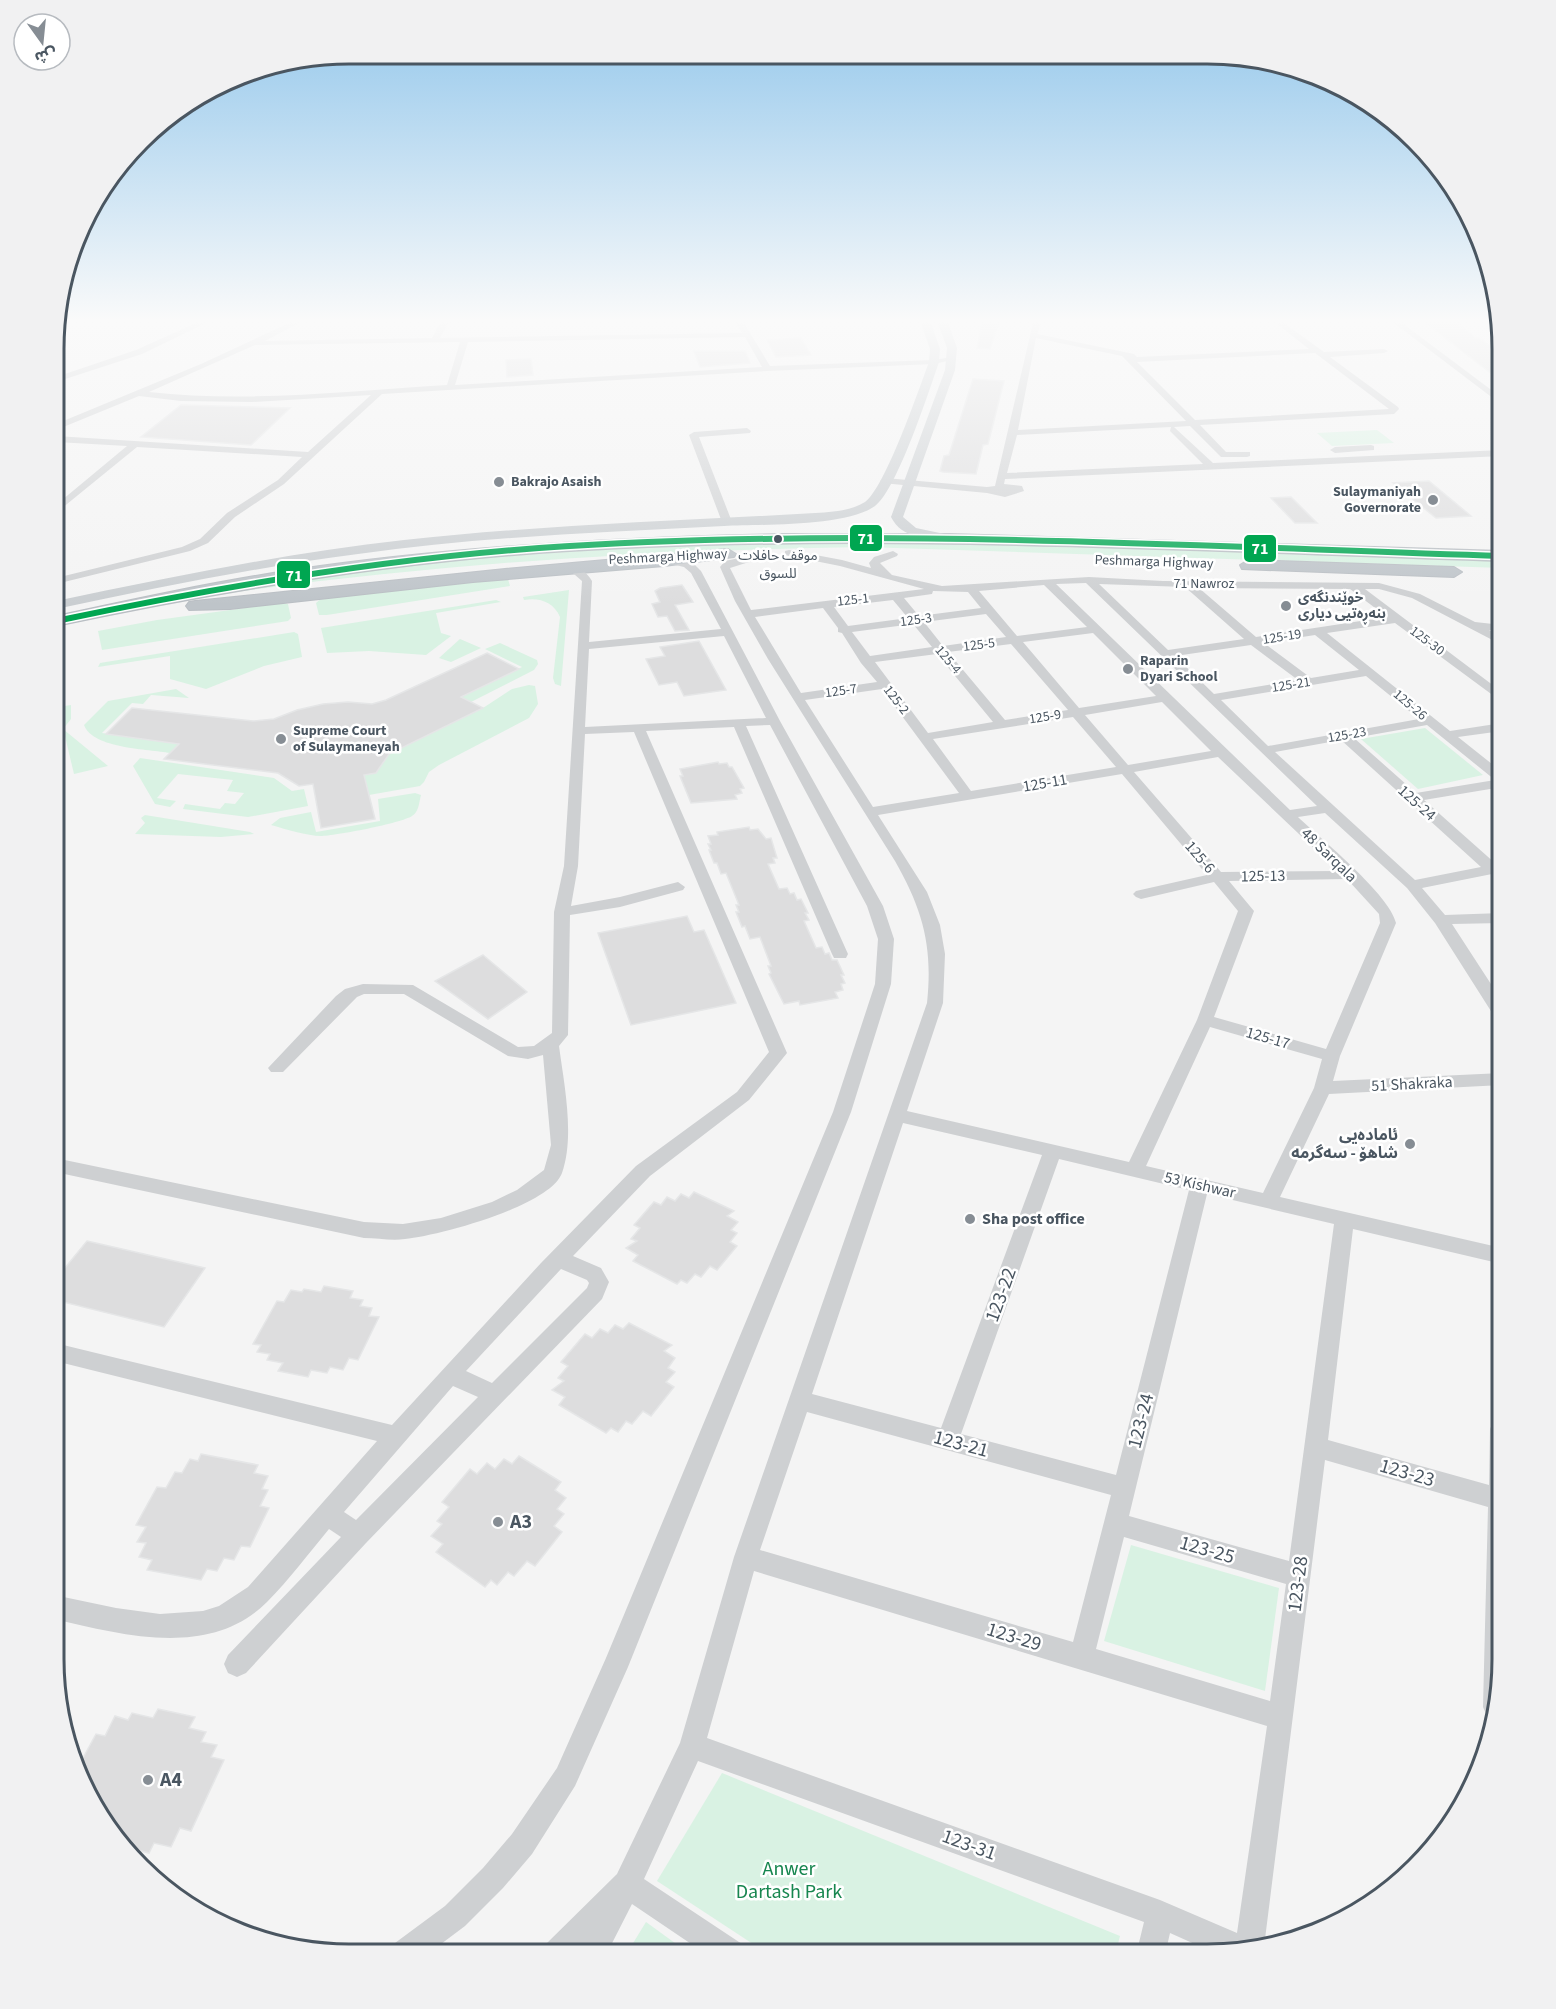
<svg xmlns="http://www.w3.org/2000/svg" width="1556" height="2009" viewBox="0 0 1556 2009" font-family="'Source Sans 3','Noto Sans Arabic',sans-serif">
<style>
.green{fill:#d9f2e3}
.building{fill:#ddddde;stroke:#e5e6e7;stroke-width:1.5}
.lines{fill:none;stroke-linecap:round;stroke-linejoin:round}
.highway-casing{stroke:#b9bec3;stroke-width:2}
.minor{fill:#ced0d2;fill-rule:evenodd}
.major{fill:#caced1;fill-rule:evenodd}
.highway{fill:#bec4c9;fill-rule:evenodd}
.bus-1-casing{stroke:#fff;stroke-width:9}
.bus-1{stroke:#00a651;stroke-width:6}
.poi-dot{fill:#868d94;stroke:#fff;stroke-width:2}
.bus-dot{fill:#4a5661;stroke:#fff;stroke-width:2}
.labels{text-anchor:middle;dominant-baseline:central;stroke-width:5;stroke-linejoin:round;paint-order:stroke}
.far-poi-label{font-size:14px;font-weight:bold;fill:#4a5661;stroke:#fff;text-anchor:start}
.bus-label{font-size:14px;fill:#4a5661;stroke:#fff}
.far-street-label{font-size:14px;fill:#4a5661;stroke:#fff}
.street-label{font-size:16px;fill:#4a5661;stroke:#fff}
.poi-label{font-size:16px;font-weight:bold;fill:#4a5661;stroke:#fff;text-anchor:end}
.near-street-label{font-size:20px;fill:#4a5661;stroke:#fff}
.near-poi-label{font-size:20px;font-weight:bold;fill:#4a5661;stroke:#fff;text-anchor:start}
.near-park-label{font-size:20px;fill:#17864f;stroke:#fff}
.rim{fill:none;stroke:#4a5661;stroke-width:3}
.line-badge{stroke:#fff;stroke-width:2}
.badge-label{font-size:16px;text-anchor:middle;font-weight:bold;fill:#fff}
</style>
<rect width="100%" height="100%" fill="#f4f4f4"/>
<!-- green -->
<g class="green">
<path d="M1377,430L1394,443L1332,446L1317,433Z"/>
<path d="M813,541L990,544L1502,561V568L865,547C638,550 412,565 187,599C225,592 262,583 299,578C470,553 641,547 813,541Z"/>
<path d="M507,576L510,586L327,615H319L316,603L322,598Z"/>
<path d="M569,590L561,686L555,684L553,678L560,617C554,602 539,597 524,600L523,597Z"/>
<path d="M496,600L501,602L436,613L441,633L451,636L426,655L369,651L327,653L321,628Z"/>
<path d="M282,603L288,604L291,618L288,621L102,650L98,631L157,620Z"/>
<path d="M294,632L298,634L302,657L264,666L206,689L170,679V656L98,667L100,663L106,662Z"/>
<path d="M460,639L481,648L451,662L439,658Z"/>
<path d="M500,643L537,660L538,664L534,670L471,702L461,697L522,667L485,649Z"/>
<path d="M529,685L535,686L538,704L529,718L439,765L429,772L424,782L420,786L369,795L364,775L376,773L389,754L483,708L512,689Z"/>
<path d="M176,689L189,698L151,695L143,704L132,703L102,733L179,744L170,753C149,749 93,749 84,725L108,701Z"/>
<path d="M71,705V719L63,729L108,766L74,774L58,707Z"/>
<path d="M1425,728L1483,775L1418,789L1361,739Z"/>
<path d="M140,758L274,778L292,791L304,789L308,806L248,817L183,809L185,804L220,809L225,803L235,804L244,793L227,791L233,780L178,774L157,798L176,801L170,807L155,804L133,766Z"/>
<path d="M415,793L421,795C419,802 419,812 412,816C402,823 334,836 321,836C307,836 285,829 271,825L280,818L311,812L316,832L380,821L378,799Z"/>
<path d="M145,815L250,832L254,834L221,837L135,834L145,823L141,818Z"/>
<path d="M1131,1545L1279,1588L1265,1691L1104,1641Z"/>
<path d="M722,1773L1120,1936L1115,1955L768,1954L657,1881Z"/>
<path d="M646,1922L690,1954L627,1953Z"/>
</g>
<!-- building -->
<g class="building">
<path d="M1426,323H1457L1476,338H1479L1502,355V373L1492,374Z"/>
<path d="M982,324L998,325L990,349L977,348Z"/>
<path d="M801,338L811,355L776,357L767,340Z"/>
<path d="M694,351H745L750,363L700,367Z"/>
<path d="M531,359L533,375L507,377L506,360Z"/>
<path d="M973,379L1004,381L988,444L983,445L976,474L943,472L940,471L944,456L949,455Z"/>
<path d="M181,405L290,408L251,445L141,437Z"/>
<path d="M1429,481L1471,516L1436,518L1393,483Z"/>
<path d="M1291,497L1317,523H1295L1271,498Z"/>
<path d="M682,585L693,602L675,605L689,630L675,631L667,616L658,617L652,604L660,602L655,591L660,588Z"/>
<path d="M699,641L726,690L684,696L677,682L659,685L646,659L665,656L660,647Z"/>
<path d="M487,653L519,669L461,697L483,708L389,754L376,773L364,775L375,819L321,828L313,784L299,786L278,773L164,759L179,744L106,734L132,708L253,721L274,719L297,710L323,704L348,702L372,704L386,700Z"/>
<path d="M718,762L719,764L727,763L729,767H732L744,788L740,789L742,793L735,795L737,799L691,803L680,776H683L680,769Z"/>
<path d="M749,827L750,830L758,829L766,839L771,838L777,858H773L775,863L768,864L779,889L787,888L790,894L794,893L797,900L801,899L808,913H805L809,920L804,921L816,948L822,947L825,954L829,953L832,960H837L844,975H841L845,983L841,984L843,990L835,992L838,998L800,1005L799,1001L784,1004L769,974L771,973L768,966H771L760,937L750,939L745,926L742,927L736,912H739L736,905H739L726,873L721,874L717,863H714L709,850H711L708,844H711L708,836L718,835L717,832Z"/>
<path d="M687,916L694,932L704,930L736,1003L631,1025L598,933Z"/>
<path d="M483,955L527,992L488,1019L435,981Z"/>
<path d="M694,1192L734,1211L727,1216L738,1222L731,1230L737,1233L730,1242L737,1246L717,1270L710,1266L701,1277L695,1274L687,1283L681,1280L677,1284L633,1261L638,1255L626,1248L637,1241L631,1239L640,1228L634,1225L654,1202L661,1205L667,1197L675,1201L681,1194L689,1198Z"/>
<path d="M87,1241L205,1268L164,1327L55,1300V1280Z"/>
<path d="M324,1286L353,1291L350,1298L363,1300L360,1306L372,1308L369,1316L379,1317L358,1360L349,1358L343,1370L330,1367L327,1373L311,1370L308,1377L278,1371L283,1363L267,1360L270,1354L257,1352L261,1345L253,1344L277,1301L284,1302L291,1290L302,1292L304,1289L321,1292Z"/>
<path d="M629,1323L672,1345L664,1351L675,1358L668,1368L675,1372L666,1382L674,1387L651,1416L643,1411L632,1424L626,1421L618,1432L611,1428L606,1433L559,1405L565,1397L552,1390L564,1381L558,1378L568,1366L561,1362L585,1334L592,1338L600,1329L608,1333L615,1325L623,1329Z"/>
<path d="M201,1454L258,1465L254,1473L268,1476L262,1489L268,1490L260,1506L269,1508L250,1547L241,1546L234,1560L224,1558L217,1571L207,1569L201,1580L147,1570L152,1560L139,1557L146,1543L137,1542L146,1527L136,1525L157,1487L166,1488L175,1472L182,1473L190,1459L198,1461Z"/>
<path d="M519,1456L561,1482L555,1490L566,1498L557,1509L564,1514L554,1526L562,1532L535,1566L527,1561L514,1576L508,1572L497,1585L491,1580L485,1587L436,1552L443,1544L431,1536L442,1524L437,1521L449,1507L442,1502L470,1469L477,1474L487,1463L495,1469L504,1459L512,1464Z"/>
<path d="M158,1709L195,1717L189,1728L206,1732L201,1742L217,1745L211,1757L224,1760L191,1831L180,1828L171,1847L154,1843L149,1853L130,1848L127,1854L85,1790L77,1769L96,1734L105,1736L115,1716L128,1720L132,1713L153,1718Z"/>
</g>
<g class="lines">
<!-- highway casing -->
<g class="highway-casing">
<g id="highway">
<path d="M784,534H949L1502,551V561C1181,551 859,531 539,553C375,565 216,592 56,626V616C134,599 213,582 292,570C455,546 620,537 784,534Z"/>
<path d="M728,549L736,554L734,557L664,566L473,582L230,609L189,610L186,606L189,602L195,601L505,569Z"/>
<path d="M1248,560L1454,567L1462,572L1454,577L1242,569L1240,565Z"/>
</g>
</g>
<!-- minor -->
<g class="minor">
<path d="M196,323H206L142,354L56,382V377L136,350Z"/>
<path d="M289,323H299L265,341L432,338L440,323H448L440,338L742,333L736,323H744L770,366L934,360L952,357L956,359L934,364L767,371L382,394L284,484L235,517L208,543L190,551L56,584V578L182,547L200,539L227,513L278,480L302,457L137,447L56,513V505L127,446L56,442V436L308,452L371,395L252,402L181,401L139,396L56,430V424L201,364ZM745,337L762,367L455,385L468,342ZM460,342L447,385C348,391 247,403 149,392L255,345Z"/>
<path d="M1033,323H1041L1037,334L1134,354L1137,357L1309,349L1276,323H1284L1324,352L1384,349L1388,351L1384,353L1330,357L1398,407L1399,409L1394,414L1200,425L1226,452H1250V456L1247,457H1221L1190,426L1174,427L1213,463L1502,450V456L1005,479L1004,484L1022,486L1024,491L1005,497L987,493L882,483L880,481L885,478L987,487L995,486ZM1036,338L1122,356L1186,421L1018,430ZM1315,353L1389,409L1195,420L1137,362ZM1171,427L1170,431L1203,464L1007,473L1017,435Z"/>
<path d="M1394,323H1402L1502,398V405Z"/>
<path d="M747,428L751,431L750,433L699,437L732,522L727,525L722,522L689,435L694,432Z"/>
<path d="M1371,445L1374,446V450L1335,453L1330,450L1335,447Z"/>
<path d="M789,550L842,560L871,568L869,563L874,557L893,551L898,554L897,556L880,563L892,575L942,586L1089,577L1163,581L1379,583L1420,594L1475,622L1502,625V631L1489,630L1502,637V645L1412,598L1379,589H1365L1502,692V702L1395,623L1327,633L1450,731L1502,723V731L1458,737L1502,772V787L1424,800L1496,864H1502V872L1422,888L1445,915L1502,913V923L1452,924L1502,1001V1021L1496,1019L1435,923L1407,888L1325,813L1298,817C1321,839 1390,895 1396,923L1340,1056L1333,1081L1502,1073V1085L1329,1094L1280,1197L1502,1248V1264L1353,1229L1328,1440L1489,1485L1490,1429L1493,1422L1501,1419V1679L1493,1719L1487,1716L1483,1707L1488,1507L1325,1460L1264,1947L1217,1954L1170,1933L1165,1955H1136L1144,1922L698,1761L644,1879L742,1944L746,1954H706L632,1904L607,1953H543L547,1943L617,1874L680,1743L734,1557L927,1003C933,947 923,910 895,861L768,659L735,601L720,567L725,561L768,552V556L730,568L751,610L924,589L840,566L785,555V551ZM1086,583L1317,806L1290,810L1056,584ZM1099,584L1185,587L1244,639L1168,650ZM1044,585L1087,627L1017,636L979,591ZM1199,588L1350,589L1387,617L1256,637ZM933,591L968,592L981,608L919,616L904,598L932,594ZM893,600L908,618L848,626L834,607ZM823,608L838,628V632L842,633L861,663L877,682L801,693L755,617ZM986,614L1006,637L943,646L924,622ZM913,624L932,647L870,656L852,632ZM1093,633L1156,696L1079,708L1023,642ZM1315,635L1359,670L1311,678L1264,643ZM1011,644L1068,710L1005,720L948,652ZM1251,645L1298,680L1214,694L1175,656ZM937,654L993,722L928,733L875,662ZM1366,676L1419,719L1268,746L1221,700ZM882,689L959,793L873,807L805,700ZM1162,702L1211,751L1128,765L1085,715ZM1073,717L1116,767L971,791L933,739ZM1427,725L1495,780L1416,793L1354,738ZM1341,740L1481,867L1415,880L1275,752ZM1218,757L1338,871L1221,872L1134,772ZM1122,774L1207,875L1136,891L1133,894L1136,897L1141,899L1214,882L1238,911L1197,1020L1129,1162L907,1111L943,1003L945,954L940,925L927,892L878,815ZM1347,879L1379,914L1380,923L1326,1049L1214,1017L1254,911L1229,881ZM1210,1027L1322,1059L1314,1088L1263,1193L1146,1166ZM903,1123L1042,1155L941,1428L812,1394ZM1059,1159L1189,1190L1116,1475L961,1434ZM1207,1194L1334,1224L1289,1561L1129,1516ZM807,1412L1111,1495L1073,1642L760,1550ZM1124,1537L1286,1584L1270,1701L1096,1649ZM754,1571L1267,1726L1237,1933L1160,1900L707,1738Z"/>
<path d="M663,556L692,562L701,571L780,721L883,906L894,939L891,984L851,1112L628,1667L575,1786L532,1854L503,1888L465,1926L429,1953H391L395,1943L445,1906L483,1868L512,1834L557,1768L606,1658L833,1112L875,984L878,939L867,906L770,725L746,726L848,954L846,958H834L832,954L734,727L646,731L787,1053L749,1100L650,1176L573,1256L601,1268L609,1282L602,1299L366,1543L246,1673L237,1677L228,1673L224,1664L228,1655L341,1537L329,1529C309,1553 289,1580 267,1602C210,1659 123,1635 54,1619V1595L116,1608L160,1614L203,1611L219,1606L248,1587L377,1441L55,1361V1343L392,1425L541,1263L636,1166L737,1092L769,1052L634,732L585,734L578,866L571,906L620,897L678,882L685,887L683,890L620,907L570,915L568,1035L559,1046C564,1084 575,1136 562,1173C550,1206 438,1236 405,1239C392,1241 377,1238 364,1238L55,1172V1158L364,1222L403,1224L441,1218L492,1202L517,1190L544,1170L551,1145L543,1055L528,1059L508,1056L404,994H364L357,997L283,1072H271L268,1068L336,996L345,989L363,984L413,985L518,1047L534,1046L552,1033L554,912L564,866L582,581L567,568L572,565C581,567 587,573 592,581L589,642L721,629L691,573L684,567L659,561V557ZM724,636L766,718L585,727L589,649ZM561,1269L587,1280L589,1283L587,1288L492,1383L466,1371ZM453,1386L478,1397L356,1520L344,1512Z"/>
</g>
<!-- major -->
<g class="major">
<path d="M921,323H931L940,349L939,362C929,391 897,490 875,506C846,527 761,524 724,526C602,532 480,537 358,554C257,567 156,588 56,609V601C171,577 287,553 404,540C540,525 678,521 815,513C832,512 850,511 865,502C885,488 919,389 929,362L930,349Z"/>
<path d="M938,323H948L957,348L955,370L903,517L916,528L954,536L956,539L954,542L949,543C927,538 902,539 891,517L945,370L947,348Z"/>
</g>
<!-- highway -->
<use href="#highway" class="highway"/>
<!-- bus-1 casing -->
<g class="bus-1-casing">
<path id="bus-1" d="M56,621C216,587 376,560 539,548C859,526 1181,546 1502,556"/>
</g>
<!-- bus-1 -->
<use href="#bus-1" class="bus-1"/>
</g>
<!-- sky -->
<linearGradient id="sky" x2="0" y2="1"><stop stop-color="#91c6eb"/><stop offset="0.53" stop-color="#fafafa"/><stop offset="1" stop-color="#fafafa" stop-opacity="0"/></linearGradient>
<rect width="1556" height="605" fill="url(#sky)"/>
<!-- markers -->
<g class="poi-dot">
<circle cx="499" cy="482" r="6"/>
<circle cx="1433" cy="500" r="6"/>
<circle cx="1286" cy="606" r="6"/>
<circle cx="1128" cy="669" r="6"/>
<circle cx="281" cy="739" r="6"/>
<circle cx="1410" cy="1144" r="6"/>
<circle cx="970" cy="1219" r="6"/>
<circle cx="498" cy="1522" r="6"/>
<circle cx="148" cy="1780" r="6"/>
</g>
<circle class="bus-dot" cx="778" cy="539" r="5"/>
<g class="labels">
<!-- far-poi labels -->
<g class="far-poi-label">
<text x="511" y="482">Bakrajo Asaish</text>
<text x="1421" y="492" text-anchor="end">Sulaymaniyah<tspan x="1421" dy="16">Governorate</tspan></text>
<text x="1298" y="598">خوێندنگەی<tspan x="1298" dy="16">بنەڕەتیی دیاری</tspan></text>
<text x="1140" y="661">Raparin<tspan x="1140" dy="16">Dyari School</tspan></text>
<text x="293" y="731">Supreme Court<tspan x="293" dy="16">of Sulaymaneyah</tspan></text>
</g>
<!-- bus labels -->
<g class="bus-label">
<text x="778" y="556">موقف حافلات<tspan x="778" dy="18">للسوق</tspan></text>
</g>
<!-- far-street labels -->
<g class="far-street-label">
<text transform="translate(668 557) rotate(-3)">Peshmarga Highway</text>
<text transform="translate(1154 562) rotate(2)">Peshmarga Highway</text>
<text x="1204" y="584">71 Nawroz</text>
<text transform="translate(853 600) rotate(-6)">125-1</text>
<text transform="translate(916 620) rotate(-8)">125-3</text>
<text transform="translate(1282 637) rotate(-9)">125-19</text>
<text transform="translate(1427 641) rotate(37)">125-30</text>
<text transform="translate(979 645) rotate(-7)">125-5</text>
<text transform="translate(948 660) rotate(50)">125-4</text>
<text transform="translate(1291 685) rotate(-9)">125-21</text>
<text transform="translate(841 691) rotate(-8)">125-7</text>
<text transform="translate(896 700) rotate(52)">125-2</text>
<text transform="translate(1410 705) rotate(40)">125-26</text>
<text transform="translate(1045 717) rotate(-9)">125-9</text>
<text transform="translate(1347 735) rotate(-10)">125-23</text>
</g>
<!-- street labels -->
<g class="street-label">
<text transform="translate(1045 783) rotate(-10)">125-11</text>
<text transform="translate(1417 803) rotate(42)">125-24</text>
<text transform="translate(1329 855) rotate(44)">48 Sarqala</text>
<text transform="translate(1200 857) rotate(49)">125-6</text>
<text transform="translate(1263 876) rotate(-1)">125-13</text>
<text transform="translate(1268 1038) rotate(16)">125-17</text>
<text transform="translate(1412 1084) rotate(-3)">51 Shakraka</text>
<text transform="translate(1200 1185) rotate(13)">53 Kishwar</text>
</g>
<!-- poi labels -->
<g class="poi-label">
<text x="1398" y="1135">ئامادەیی<tspan x="1398" dy="18">شاهۆ - سەگرمە</tspan></text>
<text x="982" y="1219" text-anchor="start">Sha post office</text>
</g>
<!-- near-street labels -->
<g class="near-street-label">
<text transform="translate(1001 1295) rotate(-70)">123-22</text>
<text transform="translate(1141 1421) rotate(-76)">123-24</text>
<text transform="translate(961 1444) rotate(15)">123-21</text>
<text transform="translate(1407 1473) rotate(16)">123-23</text>
<text transform="translate(1207 1550) rotate(16)">123-25</text>
<text transform="translate(1298 1584) rotate(-83)">123-28</text>
<text transform="translate(1014 1637) rotate(17)">123-29</text>
<text transform="translate(969 1845) rotate(20)">123-31</text>
</g>
<!-- near-poi labels -->
<g class="near-poi-label">
<text x="510" y="1522">A3</text>
<text x="160" y="1780">A4</text>
</g>
<!-- near-park labels -->
<g class="near-park-label">
<text x="789" y="1869">Anwer<tspan x="789" dy="23">Dartash Park</tspan></text>
</g>
</g>
<!-- crop -->
<path d="M0 0H1556V2009H0ZM349 64H1207A285 285 0 0 1 1492 349V1659A285 285 0 0 1 1207 1944H349A285 285 0 0 1 64 1659V349A285 285 0 0 1 349 64Z" fill="#f1f1f2" fill-rule="evenodd"/>
<path class="rim" d="M349 64H1207A285 285 0 0 1 1492 349V1659A285 285 0 0 1 1207 1944H349A285 285 0 0 1 64 1659V349A285 285 0 0 1 349 64Z"/>
<g class="line-badge">
<rect x="849" y="524" width="34" height="28" rx="6" fill="#00a651"/>
<rect x="1243" y="534" width="34" height="29" rx="6" fill="#00a651"/>
<rect x="276" y="560" width="35" height="29" rx="6" fill="#00a651"/>
</g>
<g class="badge-label">
<text x="866" y="544">71</text>
<text x="1260" y="554">71</text>
<text x="294" y="581">71</text>
</g>
<!-- north arrow -->
<g transform="translate(42 42) rotate(165)"><circle r="28" fill="#ffffff" stroke="#b7bbc0" stroke-width="1.5"/>
<path d="M0-4.5L10 22L0 15L-10 22Z" fill="#868d94"/>
<text y="-9" font-size="16" font-weight="bold" text-anchor="middle" fill="#4a5661">ش</text>
</g>
</svg>
